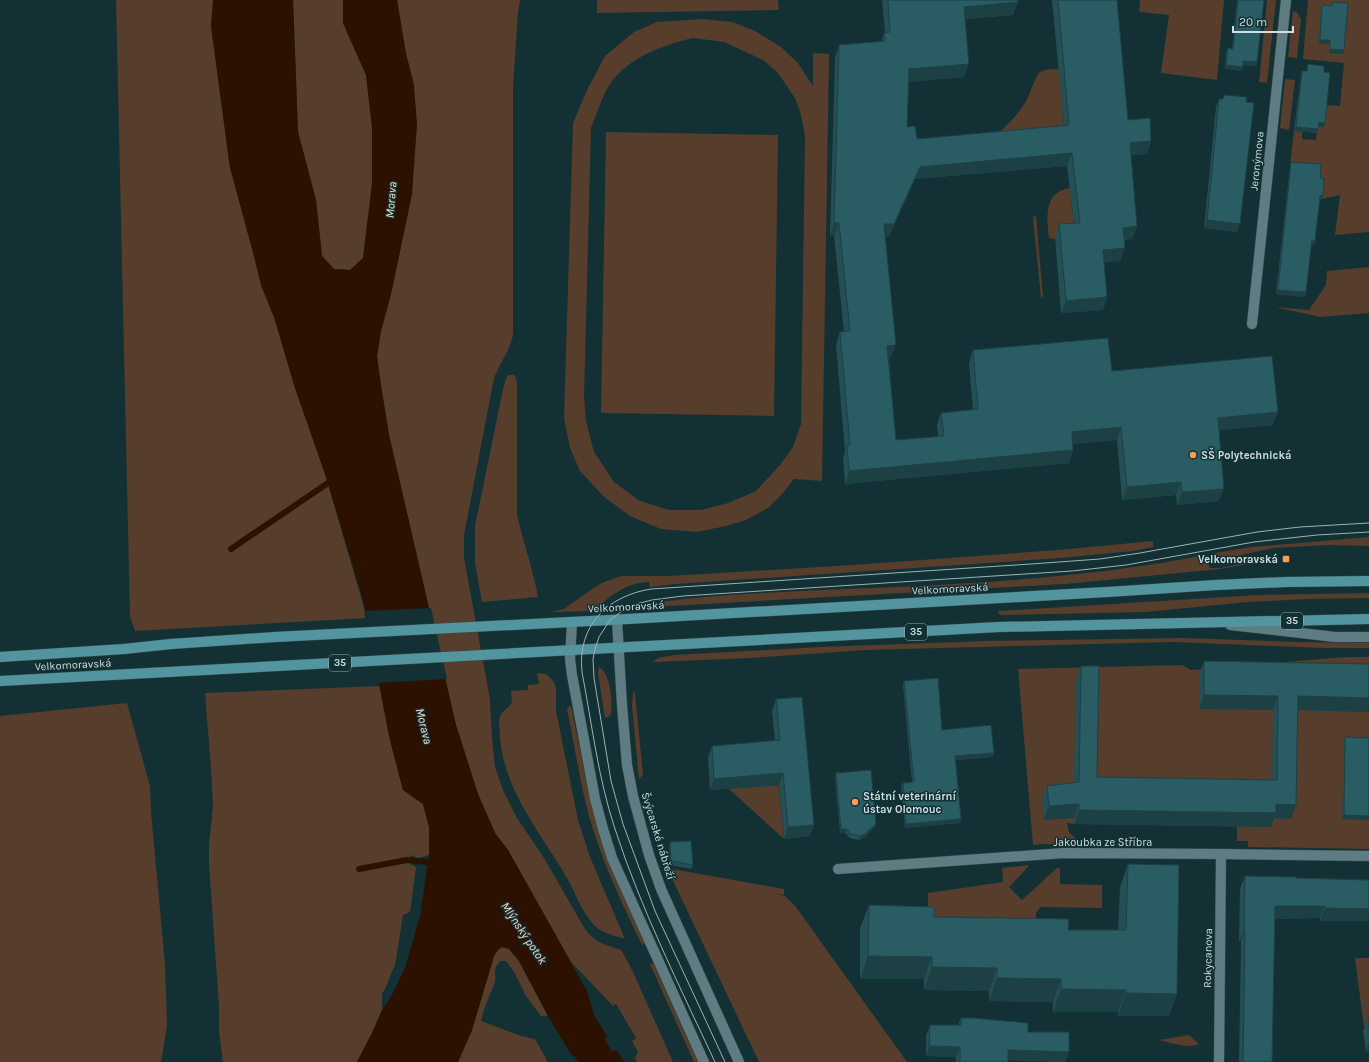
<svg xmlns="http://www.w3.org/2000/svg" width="1369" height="1062" viewBox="0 0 1369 1062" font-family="Karla,sans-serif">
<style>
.green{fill:#573d2b;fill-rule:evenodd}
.water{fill:#2c1100}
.pier{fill:#133034}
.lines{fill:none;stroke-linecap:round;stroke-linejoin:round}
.stream{stroke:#2c1100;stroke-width:6}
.street-casing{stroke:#364c4f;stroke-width:11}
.secondary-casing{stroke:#364c4f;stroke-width:11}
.primary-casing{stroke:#364c4f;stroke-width:11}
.street{stroke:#5e7c81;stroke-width:10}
.secondary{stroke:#5e7c81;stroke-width:10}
.primary{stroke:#53959e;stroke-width:10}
.tram{stroke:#9eb2b4;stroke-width:1}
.wall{fill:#234f55}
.shaded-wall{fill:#1d4045}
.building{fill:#295c63;stroke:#1d4045}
.poi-dot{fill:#fd9d55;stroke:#133034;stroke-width:1.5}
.labels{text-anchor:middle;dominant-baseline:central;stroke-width:3;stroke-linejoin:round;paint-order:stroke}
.shield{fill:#133034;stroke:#97aaad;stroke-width:1}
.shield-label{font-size:10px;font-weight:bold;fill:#cfdfe1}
.street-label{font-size:11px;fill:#cfdfe1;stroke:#133034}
.poi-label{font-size:11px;font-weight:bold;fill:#cfdfe1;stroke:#133034;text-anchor:start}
.water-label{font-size:12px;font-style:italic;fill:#ffdbc3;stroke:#133034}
</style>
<rect width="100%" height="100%" fill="#133034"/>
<!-- green -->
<g class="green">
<path d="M116,0H214L211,26L229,160L255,260L261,285L274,317L295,388L325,474L367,618L135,631L130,617Z"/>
<path d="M293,0H343V23L366,75L372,127V184L363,258L350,270L334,269L322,256L316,200L298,132Z"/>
<path d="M397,0H520L518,13L513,86V335C510,350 500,363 494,378L464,535V558L490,699L492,738L495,767L503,790L517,818L544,858L585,929C597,944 604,944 621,950L623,953L633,972L673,1062H637L635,1058L638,1052L632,1041L636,1038L616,1004L613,1006L571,962L508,850L495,833L478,794L456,725L389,435L380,379L377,356L381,331L391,294L412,194L414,85L406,54Z"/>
<path d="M597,0H778L779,10L597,13Z"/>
<path d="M1140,0H1224L1217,80L1161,73L1169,15L1139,12Z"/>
<path d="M1267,0H1276L1267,83L1259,82Z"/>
<path d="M1308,0H1369V232L1335,235L1340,195L1322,199L1290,166L1294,131H1302V139L1316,140L1317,126L1324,127L1326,105L1340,106L1344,63L1303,59Z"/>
<path d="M1293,11L1297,12L1301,19L1297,58L1288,57Z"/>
<path d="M703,19L732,22L755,31L781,47L798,63L813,86V53L829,54L822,481L794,479L782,494L768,508L746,520L726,526L697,532L661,529L630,516L603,496L580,471L570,448L564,418L573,123L588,88L605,56L634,32L657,22ZM693,38L724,42L763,60L778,73L795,98L801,115L805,137L801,424L793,447L780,465L756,491L728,503L701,510H669L640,501L614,482L594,452L586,421L584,397L591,128C596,116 600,102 606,91C623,59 660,46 693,38Z"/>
<path d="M1059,69L1065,138L997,135C1009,123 1021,112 1028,97C1031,91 1036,75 1040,72C1045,69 1053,69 1059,69Z"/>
<path d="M1285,79L1295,80L1289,130L1280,128Z"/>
<path d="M606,132L778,135L774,416L601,413Z"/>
<path d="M1070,188L1075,235L1055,237V239L1049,238C1047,218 1043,192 1070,188Z"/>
<path d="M1034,216L1036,217L1043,297L1041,298L1033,217Z"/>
<path d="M1369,267V313L1320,317L1275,307L1309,310L1326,285L1327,271Z"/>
<path d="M509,375H514L516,378L517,383V514C523,542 533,569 538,597L482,602L475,563V526L503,389L507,376Z"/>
<path d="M1369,537V546L1327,545L1273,548L1223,559H1219L1216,556L1215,553L1251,547Z"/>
<path d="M1153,541V547L1133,551L1061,558L675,584L650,587L649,582C628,582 608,596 595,611L550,612L564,609L595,587L604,582L621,576H669L852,565L1058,550Z"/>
<path d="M1205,555L1210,568H1221L1258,560L1278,559L1220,569L1065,584L652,607V603C725,593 799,591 872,588C984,583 1095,577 1205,555Z"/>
<path d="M1369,593V598L1308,599L1248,602L1146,612L1001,615L998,613L999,611L1257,595Z"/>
<path d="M1183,638L1297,642L1369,643V648H1325L1174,642L866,650L751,658L653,662L658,658L674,655L819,647L986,641Z"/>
<path d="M1345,657H1369V849L1248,847V841H1237V827L1272,793L1074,824L1067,823L1069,832L1082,845L1042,844L1033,845L1018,669L1182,665L1191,670Z"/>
<path d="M599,667C610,672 614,705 610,716L605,718L598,673Z"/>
<path d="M537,673L546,674L554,682L556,689V711L578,820L590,857L625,939C615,936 602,933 595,926C580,911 575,890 564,873C538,829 505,791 500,738C500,733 498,720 500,717C502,711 508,708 512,703L511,691L528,690V685L539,684Z"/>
<path d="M380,686L389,736L403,790L423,804L429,827V855L418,858L410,855V864L416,867L410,912L403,915L395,966C389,975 389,985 382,994V1010L372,1033L357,1062H223L219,1032V1006L209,864V844L213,806L211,769L205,693Z"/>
<path d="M633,692L635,693L643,775L639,779L632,706Z"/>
<path d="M127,703L150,786L151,812L165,964L167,1026L161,1062H0V716Z"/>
<path d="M571,706L588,790L611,867L645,944L642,945C625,909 607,873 595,835C581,795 576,751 567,709L569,707Z"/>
<path d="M779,785L784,839L729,789Z"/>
<path d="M1028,865V867L1009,887L1022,900L1057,868H1060V884L1102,885V908L1040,907L1036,913L1035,940L928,927V893L1003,882L1002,868Z"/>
<path d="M667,868L784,889V895L776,894L785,896L796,907L907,1062H759Z"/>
<path d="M502,947L509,949L519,961L548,1016H541L526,996L514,972L506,961H500C491,971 498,975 494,985C489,996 484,1008 481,1021L521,1036L535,1039L548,1062H458L472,1030L494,956L498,950Z"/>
<path d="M1355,958H1369V1027H1364Z"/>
<path d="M653,963L698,1062H694L650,964Z"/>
<path d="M1189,1035L1199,1044C1186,1049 1172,1043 1159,1040Z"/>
</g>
<!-- water -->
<path class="water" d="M213,0H293L298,132L316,200L322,256L334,269L350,270L363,258L372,184V127L366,75L343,23V0H397L406,54L414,85L417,125L412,194L391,294L381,331L377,356L380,379L389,435L456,725L478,794L495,833L508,850L587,991L594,1015L607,1036L604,1038L612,1052L616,1050L624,1062H578L574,1055L572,1056L548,1016L519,961L509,949L502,947L498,950L494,956L472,1030L458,1062H357L372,1033L382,1010L392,995L405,968L420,916L429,855V827L423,804L403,790L389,736L363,600L325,474L295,388L274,317L261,285L255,260L230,168L211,26Z"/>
<!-- pier -->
<path class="pier" d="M431,608L447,679L377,683L364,611Z"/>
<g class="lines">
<!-- stream -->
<g class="stream">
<path d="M231,549L328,483"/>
<path d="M359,869L407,860L435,863"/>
</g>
<!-- street casing -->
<g class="street-casing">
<g id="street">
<path d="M1252,324L1286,0"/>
<path d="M617,620L622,705L627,765L633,796L649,855L661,889L739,1062"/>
<path d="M572,622L570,659L572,675L595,799L603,829L612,858L704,1062"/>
<path d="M838,869L1064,853L1221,854L1369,856"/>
<path d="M1219,1062L1221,854"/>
</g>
</g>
<!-- secondary casing -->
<g class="secondary-casing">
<path id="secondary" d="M1230,625L1335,637H1369"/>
</g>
<!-- primary casing -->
<g class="primary-casing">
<g id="primary">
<path d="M0,657L124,649L171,644L275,637L610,620L1107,592L1216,585L1286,582L1369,581"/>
<path d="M0,681L999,627L1369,619"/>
</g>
</g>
<!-- street -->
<use href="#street" class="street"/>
<!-- secondary -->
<use href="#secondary" class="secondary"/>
<!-- primary -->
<use href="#primary" class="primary"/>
<!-- tram -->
<g class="tram">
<path d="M715,1062C679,985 641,909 615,829C598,778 592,724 582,672C577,626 607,596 651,589L1031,564L1100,559L1140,553L1257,532L1300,527L1369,523"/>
<path d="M725,1062L655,911L623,824L611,781L594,678L593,659L595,649L599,637L610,620L622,611L636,604L652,600L683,596L1072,571L1126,565L1254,542L1317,535L1369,532"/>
</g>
</g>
<!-- wall -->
<g class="wall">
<path d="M882,0H1018L1013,15L965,19L964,77L908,82L907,127L917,139L1064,126L1052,0H1117L1128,120L1151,141L1147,154L1131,155L1137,226L1132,239L1124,240L1120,261L1104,262L1107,297L1103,310L1061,313L1055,237L1059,224L1074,223L1067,166L915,179L889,237H885L891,358H889L896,440L938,437L937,425L941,413L973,410L969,363L973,350L1112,371L1273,425L1219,430V501L1177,505L1176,495L1122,500L1117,440L1073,444V450L1069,463L845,484L843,458L845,452L836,345L840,332H844L834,236H830L835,58L839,45L881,42L885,32Z"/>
<path d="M1237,0H1264L1256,66L1243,65L1242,71L1225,69L1226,52L1228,48L1232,49Z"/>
<path d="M1332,2L1343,54L1329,53V44H1318L1321,9L1322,5H1331Z"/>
<path d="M1308,64L1324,72V127L1318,126L1317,133L1294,131L1301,75L1302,71H1307Z"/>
<path d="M1224,95L1246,102L1237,232L1204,228L1216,107L1219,99H1222Z"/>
<path d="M1291,162L1320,178L1323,195L1322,199L1320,200L1314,245L1311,244L1306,292L1305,297L1276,294L1290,166Z"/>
<path d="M1204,661L1369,664V712L1298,710L1291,819L1274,818L1271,827L1074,824V818L1044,820L1042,800L1047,786L1074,783L1076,680L1081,666L1097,777L1272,780L1273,710L1199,709V675Z"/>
<path d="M904,681L942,730L994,753L992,757L956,760L961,819L960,823L905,828L901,787L903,783L912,782L903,685Z"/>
<path d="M776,699L810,836L784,839L779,785L710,790L708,757L712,746L775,741L772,711Z"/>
<path d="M1345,737L1369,738V820L1342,819L1344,741Z"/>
<path d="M836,773L876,824L874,828L864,838L859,840L850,838L845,833H840L835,777Z"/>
<path d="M670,842L693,865L691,869L670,865L669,847Z"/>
<path d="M1128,864L1169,1016H1118V1012H1053V1002L989,1001V991L924,990V979H860V928L869,905L934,917L1068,930H1118L1120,887Z"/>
<path d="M1245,876L1296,878L1369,880L1320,921V918L1275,919L1272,1062H1239L1241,942H1239L1240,888Z"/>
<path d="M961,1018L1028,1032L1069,1052L1065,1062L1008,1060V1062H956V1057L926,1056V1035L930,1025H958Z"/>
<path d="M1368,1018H1369V1051L1366,1052L1363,1031Z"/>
</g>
<!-- shaded-wall -->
<g class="shaded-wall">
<path d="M1018,2L1013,15L959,19L964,7Z"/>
<path d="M1320,40H1330L1329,44H1318Z"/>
<path d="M1330,49L1344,50L1343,54L1329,53Z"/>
<path d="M1243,61L1257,62L1256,66L1242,65Z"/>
<path d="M969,64L964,77L904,82L909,69Z"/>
<path d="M1226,65L1243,67L1242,71L1225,69Z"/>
<path d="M1319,122L1325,123L1324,127L1317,126Z"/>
<path d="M1296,127L1318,129L1317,133L1294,131Z"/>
<path d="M1151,141L1147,154L1126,156L1130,143Z"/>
<path d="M1072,153L1067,166L915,179L889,237H880L884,224L920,167Z"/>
<path d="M1323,195L1322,199L1319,200L1320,196Z"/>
<path d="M1207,220L1240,224L1237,232L1204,228Z"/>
<path d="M834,223H839L834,236H830Z"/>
<path d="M1137,226L1132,239L1118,240L1123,228Z"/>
<path d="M1312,240L1315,241L1314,245L1310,244Z"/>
<path d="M1125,248L1120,261L1099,263L1103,250Z"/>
<path d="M1278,290L1306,292L1305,297L1276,294Z"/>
<path d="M1107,297L1103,310L1061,313L1066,301Z"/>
<path d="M896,345L891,358L883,359L887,346Z"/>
<path d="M1278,412L1273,425L1214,431L1218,418Z"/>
<path d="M1121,427L1117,440L1067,444L1072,432Z"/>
<path d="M1073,450L1069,463L845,484L849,471Z"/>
<path d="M1181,482L1176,495L1122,500L1127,487Z"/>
<path d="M1224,489L1219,501L1177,505L1182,492Z"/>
<path d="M1204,695L1278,696L1273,710L1199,709Z"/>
<path d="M1298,696L1369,698V712L1293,710Z"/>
<path d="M994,753L992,757L954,760L955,756Z"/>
<path d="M783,773L779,785L710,790L714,779Z"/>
<path d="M1079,804L1074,818L1044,820L1049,806Z"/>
<path d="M1276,804L1296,805L1291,819L1274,818L1271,827L1074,824L1079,810Z"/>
<path d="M1344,815L1369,816V820L1342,819Z"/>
<path d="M961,819L960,823L905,828L906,824Z"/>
<path d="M876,824L874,828L864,838L859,840L861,836Z"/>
<path d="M814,825L810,836L784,839L788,827Z"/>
<path d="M841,829H847L845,833H840Z"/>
<path d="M1275,906H1325L1320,918L1271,919Z"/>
<path d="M1325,908L1369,909V921H1320Z"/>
<path d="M1244,930H1245L1241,942H1239Z"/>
<path d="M868,956L932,957L924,979H860Z"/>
<path d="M932,967L997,968L989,991L924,990Z"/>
<path d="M997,978L1061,979L1053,1002L989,1001Z"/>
<path d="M1061,989L1126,990L1118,1012H1053Z"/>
<path d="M1126,993L1177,994L1169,1016H1118Z"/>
<path d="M1369,1042V1051L1366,1052Z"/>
<path d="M929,1046L960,1047L956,1057L926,1056Z"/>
<path d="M1008,1050L1069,1052L1065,1062L1005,1060Z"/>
</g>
<!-- building -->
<g class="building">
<path d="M888,0H1018V2L964,7L969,64L909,69L907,127L915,126L917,139L1069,125L1058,0H1117L1128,120L1150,118L1151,141L1130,143L1137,226L1123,228L1125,248L1103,250L1107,297L1066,301L1059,224L1080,223L1072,153L920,167L894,224H884L896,345L887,346L896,440L944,436L941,413L978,409L973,350L1108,338L1112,371L1272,356L1278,412L1218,418L1224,489L1182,492L1181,482L1127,487L1121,427L1072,432L1073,450L849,471L847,445H850L840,332L850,331L839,223H834L839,45L885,41L884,33L890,32Z"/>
<path d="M1238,0H1264L1257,62L1243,61V67L1226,65L1228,48L1233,49Z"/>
<path d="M1332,2L1348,3L1344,50L1330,49V40H1320L1322,5L1332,6Z"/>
<path d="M1308,64L1324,66V72L1330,73L1325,123L1319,122L1318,129L1296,127L1302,71H1307Z"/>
<path d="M1224,95L1247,97L1246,102L1254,103L1240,224L1207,220L1219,99H1223Z"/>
<path d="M1291,162L1321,164L1320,178L1324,179L1323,195L1320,196L1315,241L1312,240L1306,292L1278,290Z"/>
<path d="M1204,661L1369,664V698L1298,696L1296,805L1276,804V813L1079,810V804L1049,806L1047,786L1079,782L1081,666H1099L1097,777L1277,780L1278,696L1204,695Z"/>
<path d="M938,678L942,730L991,725L994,753L955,756L961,819L906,824L903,783L914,782L904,681Z"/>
<path d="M802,697L814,825L788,827L783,773L714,779L712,746L780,740L776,699Z"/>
<path d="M1345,737L1369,738V816L1344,815Z"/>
<path d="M871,770L876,824L865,834L861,836L851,834L847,829H841L836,773Z"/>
<path d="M691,841L693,865L671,861L670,842Z"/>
<path d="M1128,864L1179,865L1177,994L1126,993V990L1061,989V979L997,978V968L932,967V957L868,956L869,905L934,907V917L1069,919L1068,930H1126Z"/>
<path d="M1245,876L1296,877V878L1369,880V909L1325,908V906H1275L1272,1062H1243L1245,930H1244Z"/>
<path d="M961,1018H973L1028,1023V1032H1069V1052L1008,1050V1062H960V1047L929,1046L930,1025H961Z"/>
<path d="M1368,1018H1369V1028Z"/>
</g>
<!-- markers -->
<g class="poi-dot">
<circle cx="1193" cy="455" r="4"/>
<rect x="1282" y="555" width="8" height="8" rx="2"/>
<circle cx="855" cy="802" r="4"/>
</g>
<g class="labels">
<!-- shield labels -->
<g class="shield">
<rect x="1281" y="613" width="22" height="16" rx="3"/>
<rect x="905" y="624" width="22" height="16" rx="3"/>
<rect x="329" y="655" width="22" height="16" rx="3"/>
</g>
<g class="shield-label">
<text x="1292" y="621">35</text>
<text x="916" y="632">35</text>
<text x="340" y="663">35</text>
</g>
<!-- street labels -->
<g class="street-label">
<text transform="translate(1257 161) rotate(-84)">Jeronýmova</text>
<text transform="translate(950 589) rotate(-3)">Velkomoravská</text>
<text transform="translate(626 607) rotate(-3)">Velkomoravská</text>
<text transform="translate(73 665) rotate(-3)">Velkomoravská</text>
<text transform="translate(658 836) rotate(73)">Švýcarské nábřeží</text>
<text x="1103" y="842">Jakoubka ze Stříbra</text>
<text transform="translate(1208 958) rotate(-89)">Rokycanova</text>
</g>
<!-- poi labels -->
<g class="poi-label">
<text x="1201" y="455">SŠ Polytechnická</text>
<text x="1278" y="559" text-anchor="end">Velkomoravská</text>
<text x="863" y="796">Státní veterinární<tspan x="863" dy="13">ústav Olomouc</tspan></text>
</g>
<!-- water labels -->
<g class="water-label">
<text transform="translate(391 200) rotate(-85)">Morava</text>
<text transform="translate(424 726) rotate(76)">Morava</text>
<text transform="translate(524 933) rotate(56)">Mlýnský potok</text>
</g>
</g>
<!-- scale -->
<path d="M1233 26v6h60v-6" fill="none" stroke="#cfdfe1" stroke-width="2"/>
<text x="1239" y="26" font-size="12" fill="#cfdfe1" stroke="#133034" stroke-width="3" paint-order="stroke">20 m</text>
</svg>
